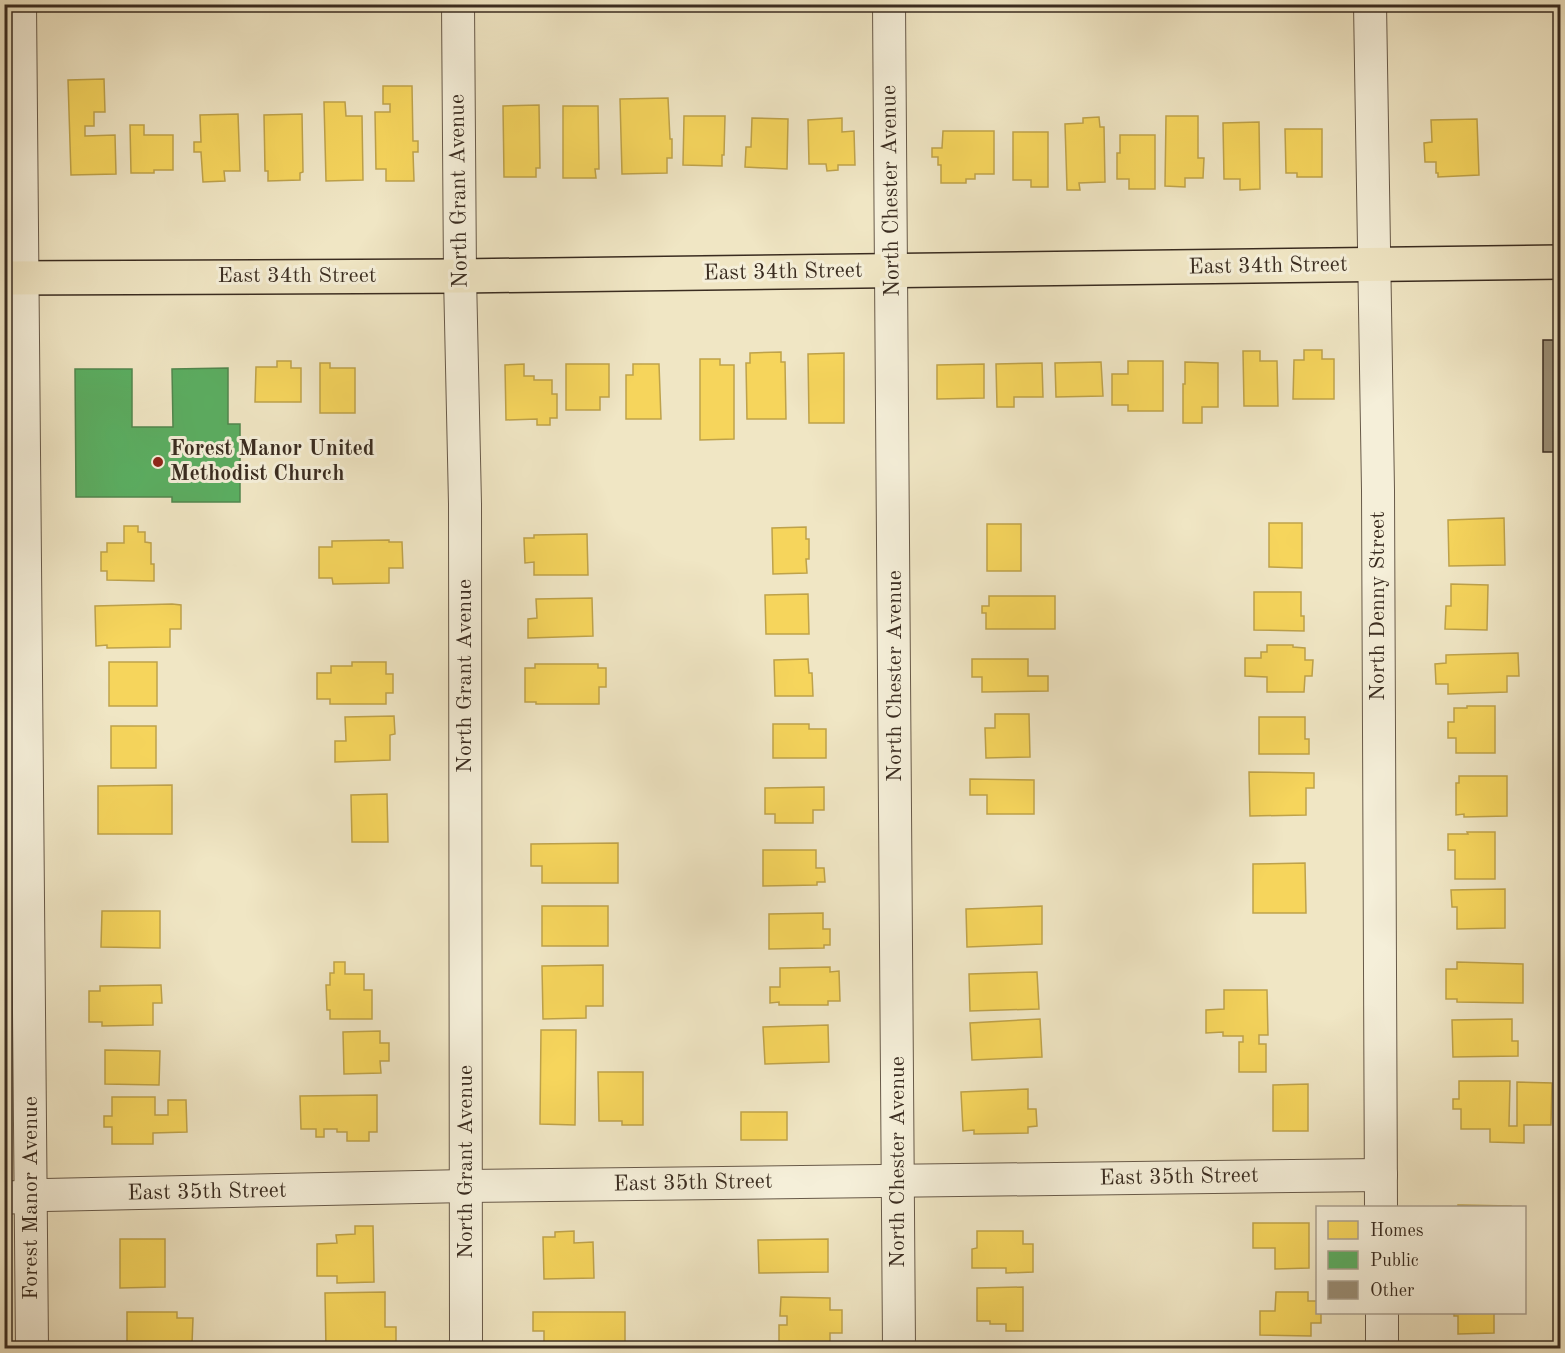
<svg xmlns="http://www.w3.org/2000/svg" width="1565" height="1353" viewBox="0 0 1565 1353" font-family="'Old Standard TT',serif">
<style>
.homes{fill:#f6d55c;stroke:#bea24a;stroke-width:1.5}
.public{fill:#5aae61;stroke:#50874e;stroke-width:1.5}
.building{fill:#998d75;stroke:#3a2c20;stroke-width:1.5}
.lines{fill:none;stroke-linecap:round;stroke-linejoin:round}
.minor-casing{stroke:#685a49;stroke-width:34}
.major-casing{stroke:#3a2c20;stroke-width:36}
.minor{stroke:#f5efd9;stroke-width:32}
.major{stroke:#f0e6c4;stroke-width:33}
.poi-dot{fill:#8f2418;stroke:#f5efd9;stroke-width:2}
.labels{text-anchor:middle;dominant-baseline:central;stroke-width:6;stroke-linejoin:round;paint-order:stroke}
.street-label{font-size:22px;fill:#3a2c20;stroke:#f5efd9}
.poi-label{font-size:22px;font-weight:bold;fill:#3a2c20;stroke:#f5efd9;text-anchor:start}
</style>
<rect width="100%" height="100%" fill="#f0e6c4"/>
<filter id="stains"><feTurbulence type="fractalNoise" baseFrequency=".00333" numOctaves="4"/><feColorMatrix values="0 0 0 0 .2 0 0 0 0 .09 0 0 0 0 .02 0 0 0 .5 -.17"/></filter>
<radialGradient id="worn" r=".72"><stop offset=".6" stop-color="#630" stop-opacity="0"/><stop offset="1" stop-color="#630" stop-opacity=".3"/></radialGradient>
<!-- homes -->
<g class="homes">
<rect x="89" y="4" width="95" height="4"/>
<path d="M347,4H385V9L347,8Z"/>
<path d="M538,4H577L578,7L538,8Z"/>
<path d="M104,79L105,112H94V126H85V136L115,135L116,174L71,175L68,80Z"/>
<path d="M383,86H412L413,141H418V152H413L414,181H386V169H376L375,112H390V104H383Z"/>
<path d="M668,98L670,139H672V158H667V173L622,174L620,99Z"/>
<path d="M324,102H345L346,116H362L363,180L326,181Z"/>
<path d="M539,105L540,168H536V177H504L503,106Z"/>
<path d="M563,106H598L599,169H595L596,178H563Z"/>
<path d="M238,114L240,171H224L225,181L203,182L201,152H194V142H201L200,115Z"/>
<path d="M302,114L303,172L300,173V180L268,181V171H265L264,115Z"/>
<path d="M684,116H725L724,155H722V166L683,165Z"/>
<path d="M1166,116H1198V158H1204L1203,178H1185V187L1165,186Z"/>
<path d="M1099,117L1100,127H1104L1105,182L1079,183L1080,190H1067L1065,124L1083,123V118Z"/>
<path d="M752,118L788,119L787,169L745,167L746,147H751Z"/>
<path d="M842,118V132L854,131L855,165H838V170L827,171L826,164H809L808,120Z"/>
<path d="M1477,119L1479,175L1438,177V173H1436V162H1425L1424,143L1432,142L1431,120Z"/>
<path d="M1259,122L1260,189L1240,190V179H1224L1223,123Z"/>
<path d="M130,125H144V135H173V170H154V173H131Z"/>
<path d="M1285,129H1322V177H1297V173H1286Z"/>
<path d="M943,131H994V174H975V179H966V183H941V165H938V157H932V148H942Z"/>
<path d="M1013,132H1048V187H1031V180H1013Z"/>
<path d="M1120,135H1155V189H1129V179H1117V153H1120Z"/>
<path d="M1304,350H1322V359H1334V399H1293L1294,360H1304Z"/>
<path d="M1243,351H1260V361H1277L1278,406H1244Z"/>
<path d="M781,352V362H785L786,419H747L746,363H750V353Z"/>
<path d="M844,353V423H809L808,354Z"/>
<path d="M700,359H720V365H734V439L700,440Z"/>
<path d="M277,361H291V368H301V402H255L256,367H277Z"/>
<path d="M1128,361H1163V411H1128V405H1112V374H1128Z"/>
<path d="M1101,362L1103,396L1056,397L1055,363Z"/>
<path d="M1185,362L1218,363V407H1202V423H1183V384H1185Z"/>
<path d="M320,363H330V368H355V413H320Z"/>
<path d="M1042,363L1043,397H1014V407H997L996,364Z"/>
<path d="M524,364V376H534V380H552V394H557V418H550V425H537V419L506,420L505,365Z"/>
<path d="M566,364H609V397H600V410H566Z"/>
<path d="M633,364H659L661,419H626V375H633Z"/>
<path d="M984,364V398L937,399V365Z"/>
<path d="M1504,518L1505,565L1449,566L1448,520Z"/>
<path d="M1269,523H1302V568L1269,567Z"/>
<rect x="987" y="524" width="34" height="47"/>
<path d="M124,526H138V532H145V542L151,543V564H154V581L107,580V571H101V552H107V543H124Z"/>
<path d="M806,527V539H809V559H806L807,573L773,574L772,528Z"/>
<path d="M587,534L588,575H534V562L525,563L524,538H534V535Z"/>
<path d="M389,540V542H402L403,568H389V583L333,584L332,578H319V547H332V541Z"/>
<path d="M1451,584L1488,585L1487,630L1445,629L1446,606H1451Z"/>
<path d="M1254,592H1301V616H1304V631L1254,630Z"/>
<path d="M808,594L809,634H766L765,595Z"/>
<path d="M989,596H1055V629H986V613H982V606H989Z"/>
<path d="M592,598L593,636L528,638V619L537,618L536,599Z"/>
<path d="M172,604L181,605V629H170V647L107,648V645L96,646L95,606Z"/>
<path d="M1267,645H1293V647L1305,648V660H1313L1312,676H1305L1304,692H1267V677L1245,676V658H1261V652H1267Z"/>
<path d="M1518,653L1519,676H1507V692L1448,694V684H1436L1435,664L1446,663V655Z"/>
<path d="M808,659L809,673H812L813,696H775L774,660Z"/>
<path d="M972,659H1028V676H1048V691L982,692V677H972Z"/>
<rect x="109" y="662" width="48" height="44"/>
<path d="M352,662H386V674H393V693H386V704H330V699H317V673H331V666H352Z"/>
<path d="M535,664H598V668H606V687H599V704H536V702H525V668H535Z"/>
<path d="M1467,706H1495V753H1456V738H1448V722H1454V708H1467Z"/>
<path d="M995,714H1029L1030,757L986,758L985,728H995Z"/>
<path d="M394,716L395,734L390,735V760L335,762V741H346L345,717Z"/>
<path d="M1259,717H1305V739H1309V754H1259Z"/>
<path d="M773,724H809V729H826V758H773Z"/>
<rect x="111" y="726" width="45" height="42"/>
<path d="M1249,772L1314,773V788H1306V815L1250,816Z"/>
<path d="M1459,776H1507V816L1464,817V814L1456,815V783H1459Z"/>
<path d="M970,779L1034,780V814H987V795H970Z"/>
<path d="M172,785V834H98V786Z"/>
<path d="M824,787V810H813V823H775V814H765V788Z"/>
<path d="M387,794L388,842H352L351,795Z"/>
<path d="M1467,832H1495V879H1455V850H1448V834H1468Z"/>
<path d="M618,843V883H542V866H531V844Z"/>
<path d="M763,850H816V868H824L825,882H817V885L763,886Z"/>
<path d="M1305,863L1306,913H1253V864Z"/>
<path d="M1505,889V928L1457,929V907H1452L1451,890Z"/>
<rect x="542" y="906" width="66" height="40"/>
<path d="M1042,906V944L967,947L966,909Z"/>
<path d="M102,911H160V948L101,947Z"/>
<path d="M823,913V929H830V945H824V948L769,949V914Z"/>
<path d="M334,962H345V974H364V990H372V1019H330V1010H327L326,985H330V973H334Z"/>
<path d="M1457,962L1523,964V1003L1457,1002V999H1446V969H1457Z"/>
<path d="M603,965V1006H586V1018L543,1019L542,966Z"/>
<path d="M830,967V972L839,971L840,1001H828V1005H779V1002L770,1003V987H780V968Z"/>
<path d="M1037,972L1039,1009L970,1011L969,974Z"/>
<path d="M161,985L162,1003H153V1025L102,1026V1022H89V991H100V986Z"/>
<path d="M1224,990H1267L1268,1035H1259V1044H1266V1072H1239V1042H1243V1036H1223V1032L1206,1033V1010L1224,1009Z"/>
<path d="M1040,1019L1042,1057L972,1060L970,1023Z"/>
<path d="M1512,1019V1041H1518V1056L1453,1057L1452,1020Z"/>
<path d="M828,1025L829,1062L765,1064L763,1027Z"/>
<path d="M541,1030H576L575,1125L540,1124Z"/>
<path d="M380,1031V1043H389V1061H380L381,1073L344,1074L343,1032Z"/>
<path d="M105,1050L160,1051L159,1085L105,1084Z"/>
<path d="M598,1072H643V1125H622V1121H599Z"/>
<path d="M1459,1081H1510L1509,1126H1517V1082L1552,1083L1551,1125H1524V1143L1490,1142V1129H1461V1109H1453V1099H1459Z"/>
<path d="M1308,1084V1131H1273V1085Z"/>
<path d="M1028,1089V1109H1036L1037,1126L1028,1127V1133L974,1134V1130L963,1131L961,1092Z"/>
<path d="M377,1095V1132H369V1141H347V1132H337V1129H324V1137H316V1129H301L300,1096Z"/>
<path d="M112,1097H155V1115H168V1100H186L187,1132L153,1133V1144H112V1127H104V1116H112Z"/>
<rect x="741" y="1112" width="46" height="28"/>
<path d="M1458,1205L1511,1206V1208H1458Z"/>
<path d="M1253,1223H1309V1268L1275,1269V1248H1253Z"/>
<path d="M355,1226H373L374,1282L337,1283V1276H317V1244L337,1243L336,1235L355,1234Z"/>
<path d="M574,1231V1243L593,1242L594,1278L544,1279L543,1237H555V1232Z"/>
<path d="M977,1231H1023V1244H1033V1272L1006,1273V1268H972V1249L977,1248Z"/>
<path d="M120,1239H165V1287L120,1288Z"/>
<path d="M828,1239V1272L759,1273L758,1240Z"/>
<path d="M1023,1287V1331H1006V1324H990V1321H977V1288Z"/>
<path d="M385,1292V1327H396V1348H326L325,1293Z"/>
<path d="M1276,1292H1308V1301H1318V1312H1321V1323H1311V1336L1260,1335V1311H1275Z"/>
<path d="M781,1297L830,1298V1310H842V1333H830V1347H779V1325H787V1316H780Z"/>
<path d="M127,1312H177V1318H193L192,1344H177V1348H127Z"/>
<path d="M533,1312H625V1348H544V1331H533Z"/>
<path d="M1454,1312H1494V1333L1458,1334V1316H1454Z"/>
</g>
<!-- public -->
<path class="public" d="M228,368V424H240V502H172V497H76L75,369H132V427H173L172,369Z"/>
<!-- building -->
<rect class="building" x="1543" y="340" width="17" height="112"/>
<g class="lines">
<!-- minor casing -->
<g class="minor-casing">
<g id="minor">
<path d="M20,4L32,1348"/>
<path d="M458,4L460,276L465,504L466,1348"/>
<path d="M889,4L899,1348"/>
<path d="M1370,4L1378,490L1381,1208"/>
<path d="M4,1198L45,1195L466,1186L1381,1175"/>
<path d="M1382,1312V1348"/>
</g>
</g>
<!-- major casing -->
<g class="major-casing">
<path id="major" d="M4,278L460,276L1560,262"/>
</g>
<!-- minor -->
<use href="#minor" class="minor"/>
<!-- major -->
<use href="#major" class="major"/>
</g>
<!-- markers -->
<circle class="poi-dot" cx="158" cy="462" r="6"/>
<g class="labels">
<!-- street labels -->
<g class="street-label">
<text transform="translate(459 191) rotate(-91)">North Grant Avenue</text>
<text transform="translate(891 191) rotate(-91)">North Chester Avenue</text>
<text transform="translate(1268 266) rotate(-1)">East 34th Street</text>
<text transform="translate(783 272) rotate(-1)">East 34th Street</text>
<text x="297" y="276">East 34th Street</text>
<text transform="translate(1378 606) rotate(-90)">North Denny Street</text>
<text transform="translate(465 676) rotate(-90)">North Grant Avenue</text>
<text transform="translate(895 676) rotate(-90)">North Chester Avenue</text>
<text transform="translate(466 1162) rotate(-90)">North Grant Avenue</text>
<text transform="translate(898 1162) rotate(-90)">North Chester Avenue</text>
<text transform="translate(1179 1177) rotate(-1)">East 35th Street</text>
<text transform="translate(693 1183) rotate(-1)">East 35th Street</text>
<text transform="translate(207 1192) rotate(-1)">East 35th Street</text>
<text transform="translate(31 1198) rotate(-90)">Forest Manor Avenue</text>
</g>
<!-- poi labels -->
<g class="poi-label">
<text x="170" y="449">Forest Manor United<tspan x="170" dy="25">Methodist Church</tspan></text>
</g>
</g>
<!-- margin -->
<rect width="1565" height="1353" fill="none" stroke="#f0e6c4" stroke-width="24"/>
<rect x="6" y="6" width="1553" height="1341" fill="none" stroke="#3a2c20" stroke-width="3"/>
<rect x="12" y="12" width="1541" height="1329" fill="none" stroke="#3a2c20" stroke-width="1.5"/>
<!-- legend -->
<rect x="1316" y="1206" width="210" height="108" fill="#f5efd9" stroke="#aaa18f" stroke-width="1.5"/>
<rect x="1328" y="1221" width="30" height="18" fill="#f6d55c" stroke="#aaa18f" stroke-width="1.5"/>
<text x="1370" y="1236" font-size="18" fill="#3a2c20">Homes</text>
<rect x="1328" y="1251" width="30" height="18" fill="#5aae61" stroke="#aaa18f" stroke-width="1.5"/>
<text x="1370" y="1266" font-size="18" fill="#3a2c20">Public</text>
<rect x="1328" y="1281" width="30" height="18" fill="#998d75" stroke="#aaa18f" stroke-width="1.5"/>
<text x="1370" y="1296" font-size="18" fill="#3a2c20">Other</text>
<rect width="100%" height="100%" filter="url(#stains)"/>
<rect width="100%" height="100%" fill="url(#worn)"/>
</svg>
